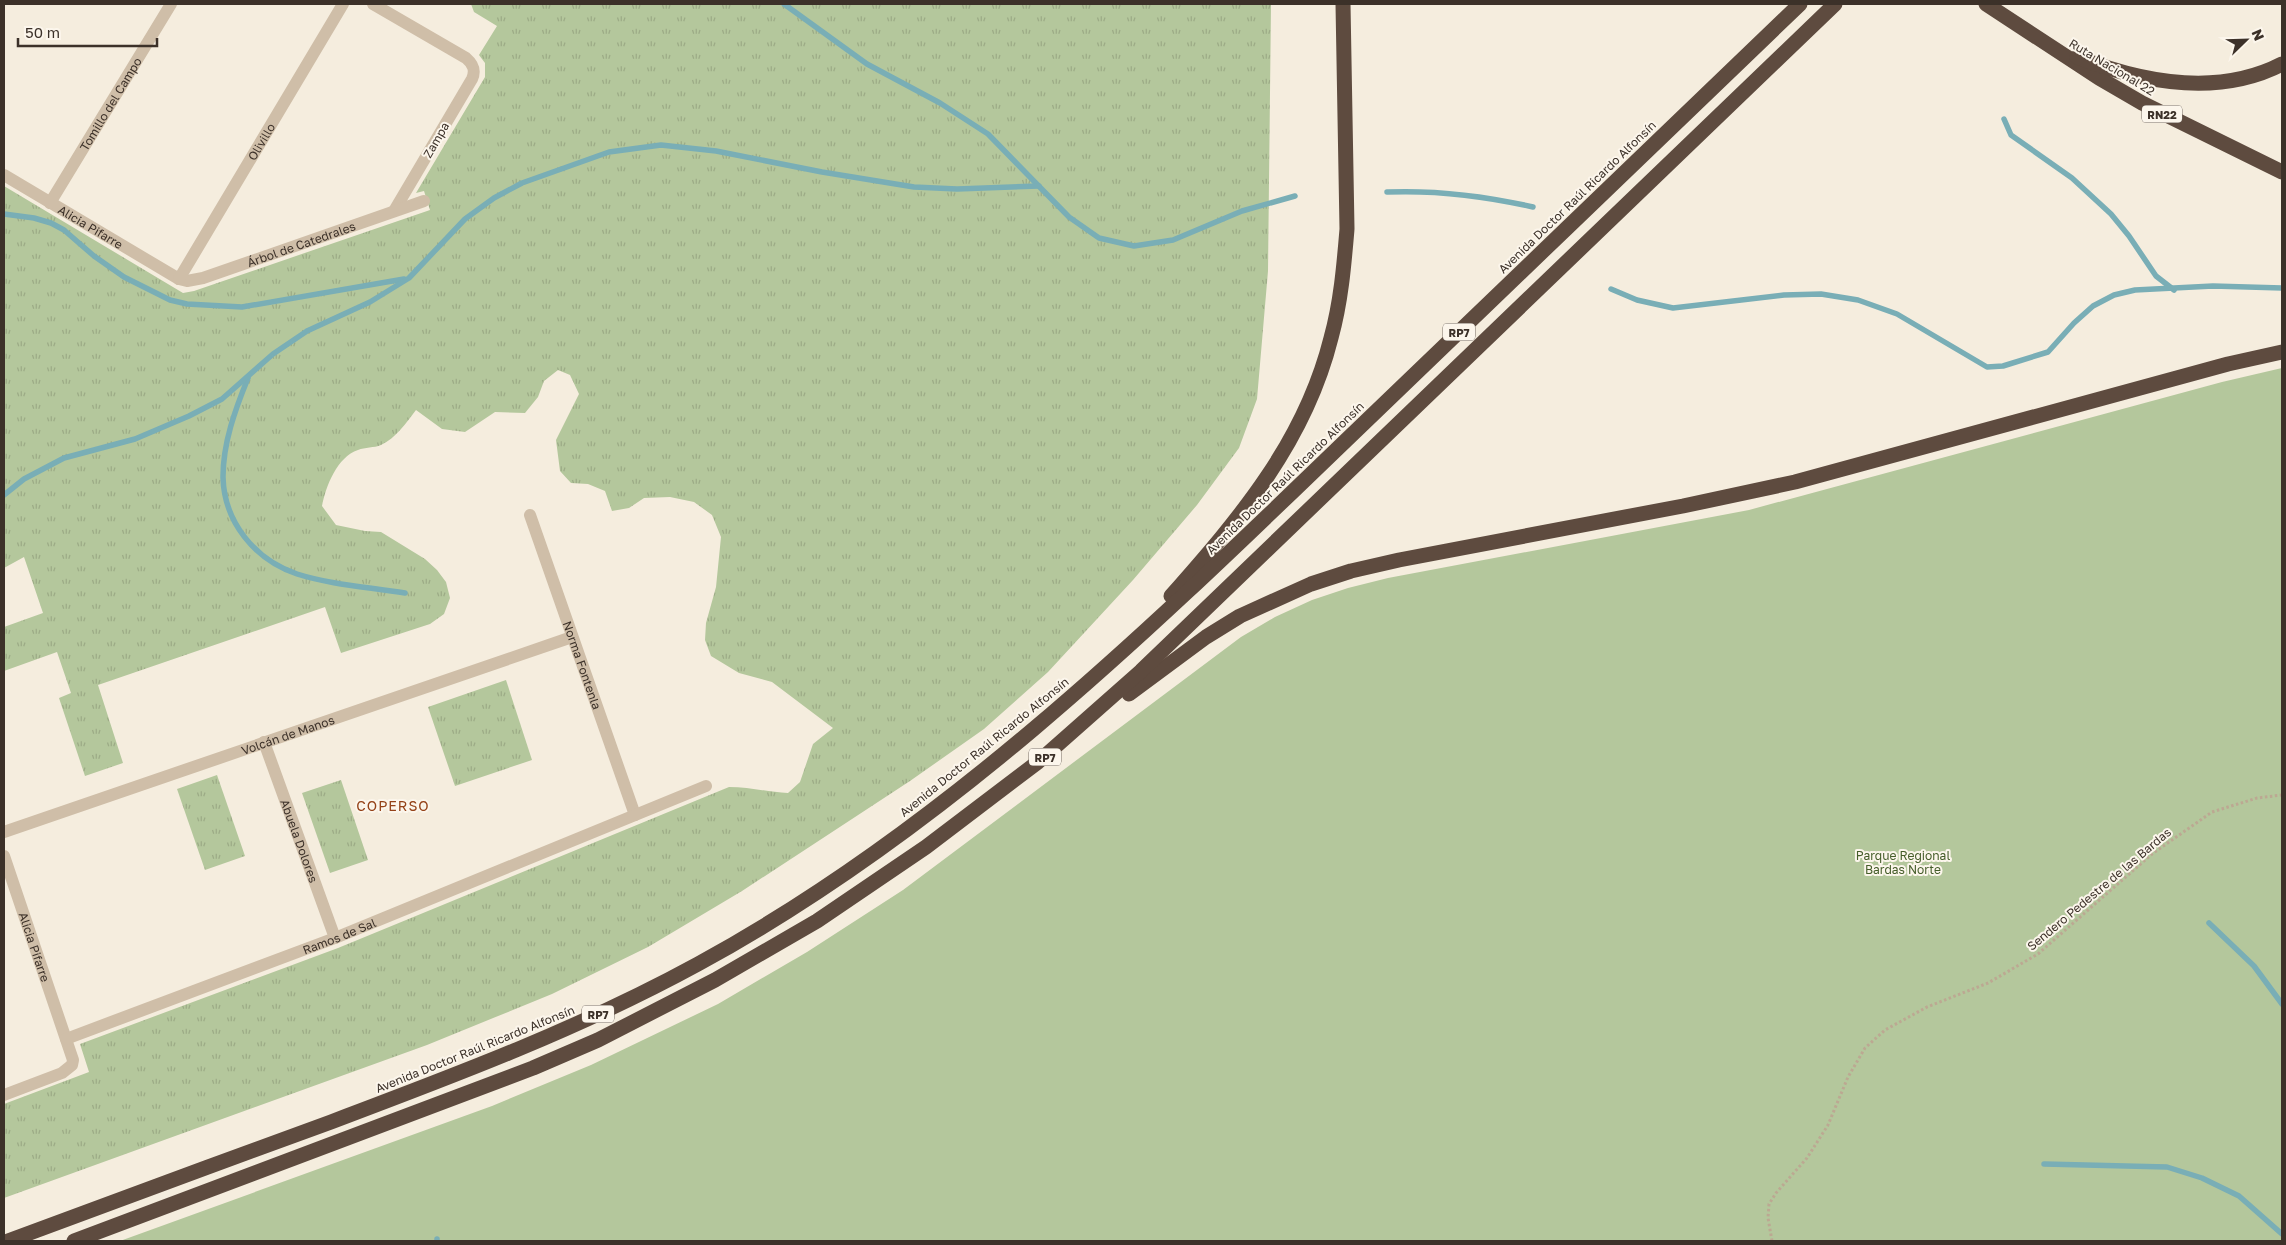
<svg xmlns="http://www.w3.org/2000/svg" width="2286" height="1245" viewBox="0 0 2286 1245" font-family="'Golos Text',sans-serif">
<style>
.grass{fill:url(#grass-tufts)}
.green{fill:#b4c79c}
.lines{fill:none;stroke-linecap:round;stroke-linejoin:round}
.stream{stroke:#79aeb6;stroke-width:5.5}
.path{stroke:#bca892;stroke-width:3;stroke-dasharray:2.5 2.5;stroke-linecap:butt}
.minor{stroke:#cfbea8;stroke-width:12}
.highway{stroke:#5e4b3f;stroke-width:15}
.labels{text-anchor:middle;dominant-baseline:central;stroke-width:4;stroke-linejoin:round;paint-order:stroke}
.shield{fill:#fcf6ec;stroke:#766c64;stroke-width:1}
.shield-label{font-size:11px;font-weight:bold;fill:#3c3129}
.street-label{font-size:12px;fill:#3c3129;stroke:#fcf6ec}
.park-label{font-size:12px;fill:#455d2a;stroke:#fcf6ec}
.neighbourhood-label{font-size:14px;letter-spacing:1px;fill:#944218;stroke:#fcf6ec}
</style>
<defs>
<pattern id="grass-tufts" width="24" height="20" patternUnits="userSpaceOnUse" patternTransform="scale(1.25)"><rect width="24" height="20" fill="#b4c79c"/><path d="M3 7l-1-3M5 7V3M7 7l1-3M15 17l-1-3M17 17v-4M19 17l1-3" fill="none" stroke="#9cab86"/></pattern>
</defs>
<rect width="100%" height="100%" fill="#f5edde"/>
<!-- grass -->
<g class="grass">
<path d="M471,4H1271L1268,271L1257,399L1239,448L1197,505L1133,580L1048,672L984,729L910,781L742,891L648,947L552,994L427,1045L4,1198V1104L89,1072L80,1044L338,948L729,787C749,787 768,792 788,793L800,782L813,744L833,728L772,682L739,673L711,656L705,640L706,623L716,587L721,537L712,515L694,502L670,497L644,498L629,508L612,511L605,491L588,484L571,483L560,471L556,440L579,394L570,375L558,370L544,381L538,397L525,413L495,412L465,432L442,429L416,410C406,423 396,438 381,445C374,448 365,447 358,450C337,457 326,486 322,506L336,525L365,531L381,532L425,559L437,570L446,582L450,598L444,614L430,624L341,653L325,607L98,685L123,763L85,776L59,698L71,693L57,652L4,671V627L43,613L24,557L4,568V186L183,293L194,291L430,210L424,191L416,193L485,77V63L479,55L497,26L474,12Z"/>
<path d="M506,680L532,760L455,786L428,707Z"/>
<path d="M217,775L245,856L205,870L177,789Z"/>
<path d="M341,780L368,860L330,873L302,793Z"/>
</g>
<!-- green -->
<path class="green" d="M2282,368V1241H120L492,1106L591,1065L718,1004L807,952L903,890L1241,637L1275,617L1312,600L1348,588L1388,578L1749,510L2222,382Z"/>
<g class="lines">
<!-- stream -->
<g class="stream">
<path d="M784,4L867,64L940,103L988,134L1069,217L1099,238L1134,246L1173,240L1242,211L1295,196"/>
<path d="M2004,119L2011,135L2072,178L2111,214L2129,236L2156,276L2174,290"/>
<path d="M1387,192C1437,190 1485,196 1533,207"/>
<path d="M4,214L34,218L51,223L64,230L94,256L124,277L170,300L187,304L242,307L404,279"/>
<path d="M1611,289L1637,300L1673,308L1784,295L1821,294L1858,300L1897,314L1987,367L2003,366L2048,352L2074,323L2093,306L2114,295L2135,290L2213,286L2282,288"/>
<path d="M248,378C235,410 223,443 223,477C224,522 255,560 297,574C332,585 369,587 405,593"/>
<path d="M4,495L24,479L64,458L135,439L189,416L222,399L273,354L307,331L370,302L409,278L465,219L494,198L522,183L609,152L661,145L716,151L822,172L914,187L957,189L1039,186"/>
<path d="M2209,923L2254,966L2282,1004"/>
<path d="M2044,1164L2167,1167L2202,1178L2239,1196L2282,1234"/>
<path d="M437,1239V1241"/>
</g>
<!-- path -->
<path class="path" d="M1772,1241L1768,1218L1769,1204L1776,1193L1807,1158L1828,1125L1848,1077L1865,1048L1885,1030L1927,1007L1988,983L2038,954L2152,854L2212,812L2257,798L2282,795"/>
<!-- minor -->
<g class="minor">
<path d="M373,4L466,58C473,64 476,70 472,79L394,211"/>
<path id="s1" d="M4,175L179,279L187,281L203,278L424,201"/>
<path id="s2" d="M50,203L171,4"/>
<path id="s3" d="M179,279L343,4"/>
<path id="s4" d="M530,515L635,815"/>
<path id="s5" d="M264,742L335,938"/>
<path id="s6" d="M4,832L572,637"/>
<path id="s7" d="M4,856L73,1060L72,1065L62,1073L4,1095"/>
<path id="s8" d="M66,1039L335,938L706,786"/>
</g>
<!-- highway -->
<g class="highway">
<path d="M1986,4L2099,78L2142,103L2282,172"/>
<path d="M2077,57C2141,82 2218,97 2282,64"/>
<path d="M1171,596C1240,518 1305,442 1331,338C1341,302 1344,265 1347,229L1343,4"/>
<path d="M1129,694L1206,637L1240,616L1311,584L1351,571L1399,560L1683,506L1795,482L2228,364L2282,352"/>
<path d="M8,1241C116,1201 223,1161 331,1122C456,1075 581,1028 698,964C939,833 1140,639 1336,450C1491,301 1645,153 1800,4"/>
<path d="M74,1241L533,1068L598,1040L715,980L817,921L926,847L1038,762L1141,671L1835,4"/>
</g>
</g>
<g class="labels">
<!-- shield labels -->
<g class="shield">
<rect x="2142" y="105.5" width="40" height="17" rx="4"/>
<rect x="1443" y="323.5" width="32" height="17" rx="4"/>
<rect x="1029" y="748.5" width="32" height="17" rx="4"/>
<rect x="582" y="1005.5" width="32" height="17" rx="4"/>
</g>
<g class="shield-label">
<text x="2162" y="114">RN22</text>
<text x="1459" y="332">RP7</text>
<text x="1045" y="757">RP7</text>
<text x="598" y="1014">RP7</text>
</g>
<!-- street labels -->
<g class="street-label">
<text transform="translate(2112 67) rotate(31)">Ruta Nacional 22</text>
<text stroke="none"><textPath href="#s2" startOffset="116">Tomillo del Campo</textPath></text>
<text transform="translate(436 140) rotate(-60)">Zampa</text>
<text stroke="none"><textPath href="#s3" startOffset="160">Olivillo</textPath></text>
<text transform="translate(1577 197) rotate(-44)">Avenida Doctor Raúl Ricardo Alfonsín</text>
<text stroke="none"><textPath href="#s1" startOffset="101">Alicia Pifarre</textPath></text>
<text stroke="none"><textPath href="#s1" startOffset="332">Árbol de Catedrales</textPath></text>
<text transform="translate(1285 478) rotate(-44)">Avenida Doctor Raúl Ricardo Alfonsín</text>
<text stroke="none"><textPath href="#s4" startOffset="159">Norma Fontenla</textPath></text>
<text stroke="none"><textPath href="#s6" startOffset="300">Volcán de Manos</textPath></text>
<text transform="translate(984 747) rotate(-39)">Avenida Doctor Raúl Ricardo Alfonsín</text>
<text stroke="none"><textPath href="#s5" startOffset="105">Abuela Dolores</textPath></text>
<text transform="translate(2099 889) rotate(-40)">Sendero Pedestre de las Bardas</text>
<text stroke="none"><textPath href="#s8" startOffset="292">Ramos de Sal</textPath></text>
<text stroke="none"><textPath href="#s7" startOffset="96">Alicia Pifarre</textPath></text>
<text transform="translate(475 1049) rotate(-22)">Avenida Doctor Raúl Ricardo Alfonsín</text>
</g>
<!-- park labels -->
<g class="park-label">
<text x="1903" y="855">Parque Regional<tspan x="1903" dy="14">Bardas Norte</tspan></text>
</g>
<!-- neighbourhood labels -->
<g class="neighbourhood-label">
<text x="393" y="805">COPERSO</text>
</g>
</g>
<!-- border -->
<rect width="2286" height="1245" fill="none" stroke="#3c3129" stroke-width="10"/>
<!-- north arrow -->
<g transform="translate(2246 40) rotate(67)" stroke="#fcf6ec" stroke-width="4" paint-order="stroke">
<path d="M0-4L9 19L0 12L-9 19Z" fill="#3c3129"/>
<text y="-8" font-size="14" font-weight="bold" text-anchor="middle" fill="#3c3129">N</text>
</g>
<!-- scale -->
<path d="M18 38v8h139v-8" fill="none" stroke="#3c3129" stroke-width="2.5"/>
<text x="25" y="38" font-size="15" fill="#3c3129" stroke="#fcf6ec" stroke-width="4" paint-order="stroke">50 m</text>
</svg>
